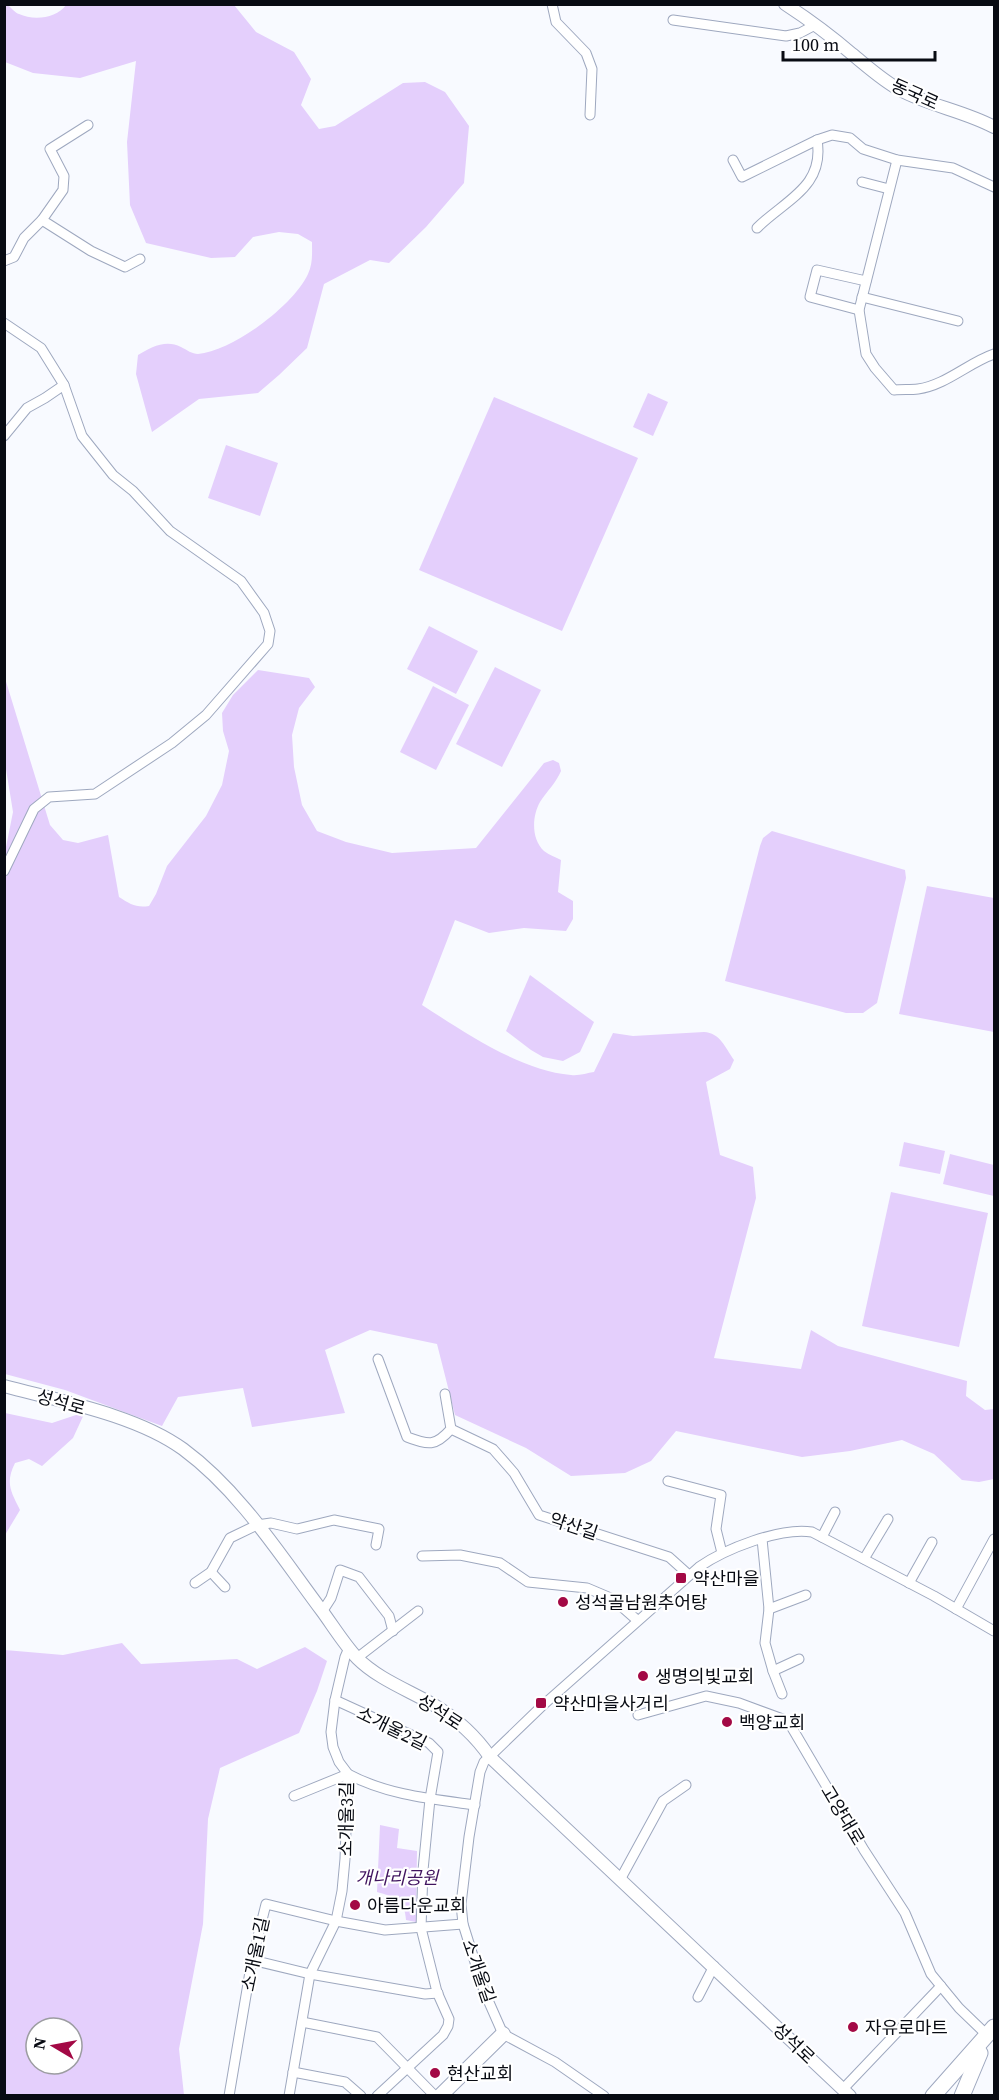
<svg xmlns="http://www.w3.org/2000/svg" width="999" height="2100" viewBox="0 0 999 2100" font-family="'Source Serif 4','Noto Sans KR',serif">
<style>
.green{fill:#e4cffc;fill-rule:evenodd}
.lines{fill:none;stroke-linecap:round;stroke-linejoin:round}
.minor-casing{stroke:#9ea8bf;stroke-width:11}
.tertiary-casing{stroke:#9ea8bf;stroke-width:14}
.secondary-casing{stroke:#9ea8bf;stroke-width:16}
.primary-casing{stroke:#9ea8bf;stroke-width:17}
.minor{stroke:#fff;stroke-width:9}
.tertiary{stroke:#fff;stroke-width:12}
.secondary{stroke:#fff;stroke-width:14}
.primary{stroke:#fff;stroke-width:15}
.poi-dot{fill:#a30945;stroke:#fff;stroke-width:2}
.labels{text-anchor:middle;dominant-baseline:central;stroke-width:4.5;stroke-linejoin:round;paint-order:stroke}
.street-label{font-size:18px;fill:#080b13;stroke:#fff}
.poi-label{font-size:18px;fill:#080b13;stroke:#fff;text-anchor:start}
.park-label{font-size:18px;font-style:italic;fill:#411560;stroke:#fff}
</style>
<rect width="100%" height="100%" fill="#f8faff"/>
<!-- green -->
<g class="green">
<path d="M4,5H7C11,7 15,13 19,14C34,21 57,18 66,5H234L256,32L294,52L311,79L301,105L319,129L335,126L403,83L425,82L445,92L469,126L464,183L426,227L389,263L370,260L324,284L307,348L279,375L258,393L199,399L152,432L136,374L138,355C151,347 166,339 181,347C187,350 192,354 198,354C233,351 294,305 308,274C313,263 312,253 312,242L298,234L279,232L253,237L235,257L211,258L146,243L130,205L127,142L136,61L80,78L33,73L5,62Z"/>
<path d="M648,393L668,402L653,436L633,427Z"/>
<path d="M494,397L638,458L562,631L419,570Z"/>
<path d="M226,445L278,463L260,516L208,498Z"/>
<path d="M429,626L478,651L456,694L407,669Z"/>
<path d="M495,667L541,690L502,767L456,744Z"/>
<path d="M258,670L309,678L315,687L299,708L292,735L294,767L302,805L317,831L346,842L392,853L476,848L544,763L553,760L559,763L561,771C556,783 547,791 540,802C532,816 531,839 544,851C549,855 556,857 561,860L558,892L573,901V919L566,931L524,928L489,933L455,920L422,1005C466,1033 519,1070 571,1075C579,1076 587,1073 594,1072L613,1033L633,1036L704,1032C720,1033 725,1047 734,1060L730,1069L706,1082L720,1155L753,1167L756,1198L714,1358L801,1369L811,1330L838,1346L967,1381L966,1396L985,1410L994,1409V1479L979,1482L962,1480L934,1454L902,1440L850,1451L802,1457L676,1431L651,1461L625,1473L571,1476L526,1448L455,1415L437,1344L370,1330L325,1350L345,1413L252,1427L243,1388L178,1397L162,1426L65,1390L5,1374L4,857L13,812L6,769L4,675L50,825L63,840L78,843L108,835L119,897C130,904 136,908 149,906L156,894L167,866L206,816L222,785L229,751L223,731L222,713L233,695Z"/>
<path d="M433,686L469,705L436,770L400,752Z"/>
<path d="M772,831L905,870L906,878L877,1003L863,1013H846L725,981L760,846L763,838Z"/>
<path d="M927,886L994,898V1032L899,1014Z"/>
<path d="M530,975L594,1022L580,1052L563,1061L543,1057L531,1050L506,1031Z"/>
<path d="M904,1142L945,1151L940,1174L899,1166Z"/>
<path d="M950,1154L994,1165V1196L943,1184Z"/>
<path d="M891,1192L988,1213L959,1347L862,1326Z"/>
<path d="M85,1412L73,1438L42,1466L29,1459L15,1463C5,1483 11,1492 20,1510L5,1535V1413L52,1423Z"/>
<path d="M122,1643L141,1664L237,1659L257,1669L305,1647L327,1661L317,1691L299,1733L220,1768L208,1819L203,1924L179,2049L184,2095H5V1650L63,1655ZM36,2028H72V2064H36Z"/>
<path d="M380,1825L399,1829L397,1848L417,1851L416,1922L406,1920C405,1900 395,1897 377,1892Z"/>
</g>
<g class="lines">
<!-- minor casing -->
<g class="minor-casing">
<g id="minor">
<path d="M552,4L556,22L586,53L592,69L590,115"/>
<path d="M673,20L786,36L800,33L815,25"/>
<path d="M733,160L742,177L817,140L832,135L850,138L863,149L897,160L953,168L994,187"/>
<path d="M897,160L859,310L866,354L875,368L894,390C902,389 910,390 918,389C946,385 968,363 994,354"/>
<path d="M862,182L889,189"/>
<path d="M42,220L91,251L125,267L140,259"/>
<path d="M757,228C785,200 825,187 817,140"/>
<path d="M4,261L14,257L24,238L42,220L63,190L64,176L50,149L88,125"/>
<path d="M862,297L958,321"/>
<path d="M859,310L810,297L817,270L866,281"/>
<path d="M4,323L41,348L64,385L82,436L113,475L133,491L170,531L241,581L264,613L270,631L268,644L206,715L172,743L95,794L49,797L34,809L4,871"/>
<path d="M4,436L27,408L45,398L64,385"/>
<path d="M378,1359L407,1437C429,1445 435,1447 451,1429L445,1394"/>
<path d="M451,1429L493,1449L514,1473L539,1515L669,1557L689,1575"/>
<path d="M668,1481L721,1495L716,1529L722,1553"/>
<path d="M822,1537L835,1512"/>
<path d="M762,1539L769,1609L765,1643L773,1671L782,1694"/>
<path d="M422,1556L460,1555L500,1563L528,1582L587,1588L613,1599L637,1620"/>
<path d="M864,1559L888,1519"/>
<path d="M211,1572L225,1587"/>
<path d="M195,1583L211,1572L230,1538L257,1525L271,1523L297,1529L334,1520L379,1529L376,1545"/>
<path d="M909,1583L932,1542"/>
<path d="M769,1609L806,1595"/>
<path d="M956,1609L994,1539"/>
<path d="M322,1612L331,1598L340,1570L359,1577L389,1616L393,1631"/>
<path d="M357,1658L418,1611"/>
<path d="M773,1671L799,1659"/>
<path d="M335,1700L429,1743L438,1752L430,1799L423,1870L421,1928L437,1992L449,2019L448,2026L443,2035L377,2096"/>
<path d="M638,1715L706,1696L739,1703L788,1721L864,1850L905,1913L931,1974L959,2008L987,2035"/>
<path d="M294,1796L348,1774C387,1795 431,1799 475,1805"/>
<path d="M621,1878L663,1801L686,1785"/>
<path d="M252,1960L310,1974L425,1994L438,1993"/>
<path d="M698,1997L714,1966"/>
<path d="M302,2022L377,2037L435,2096"/>
<path d="M293,2072L345,2082L361,2096"/>
<path d="M843,2089L941,1986"/>
<path d="M229,2096L252,1960L266,1904L336,1921L385,1930L463,1924"/>
<path d="M289,2096L310,1974L336,1921L342,1891L345,1859L348,1774L339,1762L333,1747L331,1732L335,1700L345,1657L349,1648"/>
<path d="M604,2096L555,2062L503,2034L484,1991L463,1924L461,1904L469,1837L480,1772L484,1762L542,1706L699,1567C725,1549 780,1527 812,1532L934,1596L994,1631"/>
</g>
</g>
<!-- tertiary casing -->
<g class="tertiary-casing">
<g id="tertiary">
<path d="M785,4C808,19 831,36 852,54C868,67 882,80 900,90C930,106 964,111 994,127"/>
<path d="M4,1386C60,1401 136,1415 183,1449C240,1491 280,1555 322,1611C333,1626 344,1644 357,1658C378,1679 408,1690 434,1705C457,1719 475,1735 490,1757L850,2096"/>
</g>
</g>
<!-- secondary casing -->
<g class="secondary-casing">
<path id="secondary" d="M440,2096L503,2034"/>
</g>
<!-- primary casing -->
<g class="primary-casing">
<g id="primary">
<path d="M933,2096L994,2027"/>
<path d="M962,2096L980,2053"/>
</g>
</g>
<!-- minor -->
<use href="#minor" class="minor"/>
<!-- tertiary -->
<use href="#tertiary" class="tertiary"/>
<!-- secondary -->
<use href="#secondary" class="secondary"/>
<!-- primary -->
<use href="#primary" class="primary"/>
</g>
<!-- markers -->
<g class="poi-dot">
<rect x="675" y="1572" width="12" height="12" rx="3"/>
<circle cx="563" cy="1602" r="6"/>
<circle cx="643" cy="1676" r="6"/>
<rect x="535" y="1697" width="12" height="12" rx="3"/>
<circle cx="727" cy="1722" r="6"/>
<circle cx="355" cy="1905" r="6"/>
<circle cx="853" cy="2027" r="6"/>
<circle cx="435" cy="2073" r="6"/>
</g>
<g class="labels">
<!-- street labels -->
<g class="street-label">
<text transform="translate(915 94) rotate(24)">동국로</text>
<text transform="translate(61 1402) rotate(16)">성석로</text>
<text transform="translate(574 1526) rotate(18)">약산길</text>
<text transform="translate(440 1712) rotate(33)">성석로</text>
<text transform="translate(392 1728) rotate(26)">소개울2길</text>
<text transform="translate(843 1815) rotate(59)">고양대로</text>
<text transform="translate(346 1819) rotate(-89)">소개울3길</text>
<text transform="translate(255 1954) rotate(-78)">소개울1길</text>
<text transform="translate(479 1971) rotate(71)">소개울길</text>
<text transform="translate(794 2043) rotate(44)">성석로</text>
</g>
<!-- poi labels -->
<g class="poi-label">
<text x="693" y="1578">약산마을</text>
<text x="575" y="1602">성석골남원추어탕</text>
<text x="655" y="1676">생명의빛교회</text>
<text x="553" y="1703">약산마을사거리</text>
<text x="739" y="1722">백양교회</text>
<text x="367" y="1905">아름다운교회</text>
<text x="865" y="2027">자유로마트</text>
<text x="447" y="2073">현산교회</text>
</g>
<!-- park labels -->
<g class="park-label">
<text x="397" y="1877">개나리공원</text>
</g>
</g>
<!-- border -->
<rect width="999" height="2100" fill="none" stroke="#080b13" stroke-width="12"/>
<!-- north arrow -->
<g transform="translate(54 2046) rotate(280)"><circle r="28" fill="#ffffff" stroke="#9c9da1" stroke-width="1.5"/>
<path d="M0-4.5L10 22L0 15L-10 22Z" fill="#a30945"/>
<text y="-9" font-size="16" font-weight="bold" text-anchor="middle" fill="#080b13">N</text>
</g>
<!-- scale -->
<path d="M783 51v9h152v-9" fill="none" stroke="#080b13" stroke-width="3"/>
<text x="792" y="51" font-size="18" fill="#080b13" stroke="#ffffff" stroke-width="4.5" paint-order="stroke">100 m</text>
</svg>
